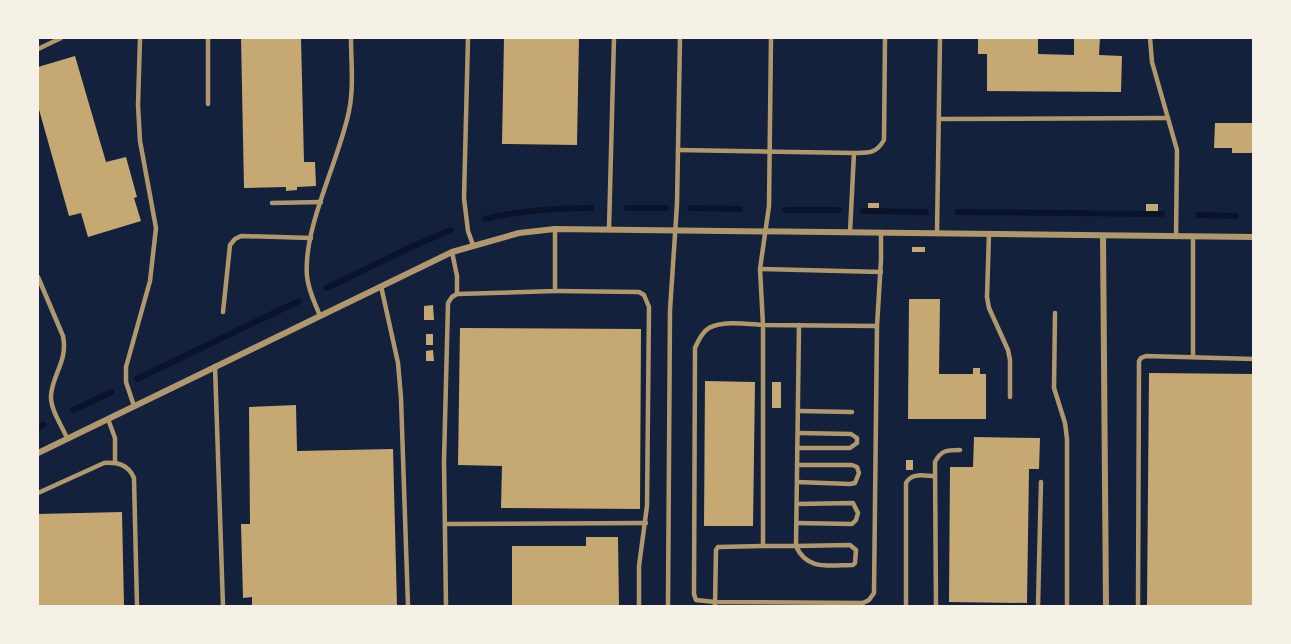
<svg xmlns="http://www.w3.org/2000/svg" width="1291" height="644" viewBox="0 0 1291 644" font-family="'Archivo Narrow',sans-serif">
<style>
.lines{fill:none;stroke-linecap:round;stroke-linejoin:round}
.stream{stroke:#0b132b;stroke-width:6}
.building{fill:#c6a872}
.service{stroke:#b1986c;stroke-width:4.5}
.minor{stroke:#b1986c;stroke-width:6}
</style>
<rect width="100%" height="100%" fill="#14213d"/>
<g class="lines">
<!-- stream -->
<g class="stream">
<path d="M627,208H666"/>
<path d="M690,208L740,209"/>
<path d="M785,210H839"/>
<path d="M863,211L926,212"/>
<path d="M958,212L1162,214"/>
<path d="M1198,215L1236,216"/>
<path d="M485,219C521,210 555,208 591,208"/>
<path d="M327,288L409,248L451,230"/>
<path d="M137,379L299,301"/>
<path d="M73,410L112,392"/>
<path d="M38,428L43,425"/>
</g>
</g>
<!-- building -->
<g class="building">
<path d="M241,38H301L304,162H315L316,186L297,187V190L286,191V187L244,188Z"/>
<path d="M504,38H579L577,145L502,144Z"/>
<path d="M978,38H1038V54L1074,55V38H1100L1099,55L1122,56L1121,92L987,91V54H978Z"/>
<path d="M75,56L106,162L126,157L137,197L134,198L141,221L88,237L81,213L69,216L38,106V67Z"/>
<path d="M1215,123H1254V153H1232V148H1214Z"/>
<rect x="868" y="203" width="11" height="5"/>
<rect x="1146" y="204" width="12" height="7"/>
<rect x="912" y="247" width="13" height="5"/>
<path d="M909,299H940L939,374H973V368H980V374H986V419H908Z"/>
<path d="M433,305L434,320H424V306Z"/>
<path d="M460,328L641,329L640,509L501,508L502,466L458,465Z"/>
<rect x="426" y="334" width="7" height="11"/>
<path d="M433,350L434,361H426V351Z"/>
<path d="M1149,373L1254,374V606H1147Z"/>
<path d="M705,381L755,382L753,526H704Z"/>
<rect x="772" y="382" width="9" height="26"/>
<path d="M296,405L297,451L393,449L397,606H252V597L243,598L241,524H250L249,407Z"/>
<path d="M974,437L1040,438L1039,469H1029L1027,603L949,602L950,467H973Z"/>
<rect x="906" y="460" width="7" height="10"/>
<path d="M122,512L124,606H38V514Z"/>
<path d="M586,537H618L619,606H512V546H586Z"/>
</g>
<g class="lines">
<!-- service -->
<g class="service">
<path d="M208,38V104"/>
<path d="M468,38L464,198L468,231L473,245"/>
<path d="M771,38L769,206L760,269L763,325L877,326L881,260V232"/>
<path d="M1150,38L1152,62L1177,150L1176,237"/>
<path d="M38,49L61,38"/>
<path d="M940,119L1168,118"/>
<path d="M678,150L854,153"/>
<path d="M272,203L321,202"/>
<path d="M609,229L614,38"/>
<path d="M850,232L854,153C868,153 876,154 884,140L885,38"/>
<path d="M937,232L940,38"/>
<path d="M989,233L987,297L989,308L1008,350L1010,360V397"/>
<path d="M452,252L457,276V294"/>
<path d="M760,269L881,272"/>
<path d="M38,277L63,336C68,361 53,373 51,395C50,409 62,426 67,438"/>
<path d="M381,286L398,363L401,398L408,606"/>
<path d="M555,291L639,292L644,295L649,307L647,506L639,566V606"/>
<path d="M223,312L230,245L235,239L241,236L311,238"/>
<path d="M1055,313L1054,388L1065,423L1067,439V606"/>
<path d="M320,316C315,303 308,290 307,276C303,227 339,161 349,111C354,87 351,62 351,38"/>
<path d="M799,325L796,546H763V325C748,324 723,320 709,328C702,332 698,341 695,348L694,594L696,600L715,602L863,603L869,600L874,593L877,326"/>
<path d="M1193,356V237"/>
<path d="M215,366L223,606"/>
<path d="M134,406L126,382V367L150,281L156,228L140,141L138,105L140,38"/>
<path d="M798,411L852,412"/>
<path d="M108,419L115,438V462"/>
<path d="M797,448H850L857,443V438L851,434L798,433"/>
<path d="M797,482L850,484L855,483L859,473L857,467L852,465H797"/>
<path d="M38,493L104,463C117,462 128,464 134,478L137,606"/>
<path d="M797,523L852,524L856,520L858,513L853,503L797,504"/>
<path d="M445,524L646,523"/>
<path d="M850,545L856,550L855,563L853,565C829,565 807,571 796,546Z"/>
<path d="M446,606L444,461L448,303L452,297L457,294L555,291V229"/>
<path d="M668,606L670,310L677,204L680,38"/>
<path d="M715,606L716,550L718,547L763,546"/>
<path d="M906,606V483C912,472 924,476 935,476"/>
<path d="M936,606L935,462C941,450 947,450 960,450"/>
<path d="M1038,606L1041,482"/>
<path d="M1138,606L1139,361L1141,358L1146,356L1254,359"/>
</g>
<!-- minor -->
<g class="minor">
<path d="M1103,236L1106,606"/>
<path d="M38,453L452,252L519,233L555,229L1254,237"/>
</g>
</g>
<!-- border -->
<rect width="1291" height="644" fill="none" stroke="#f6f1e7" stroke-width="78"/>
</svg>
